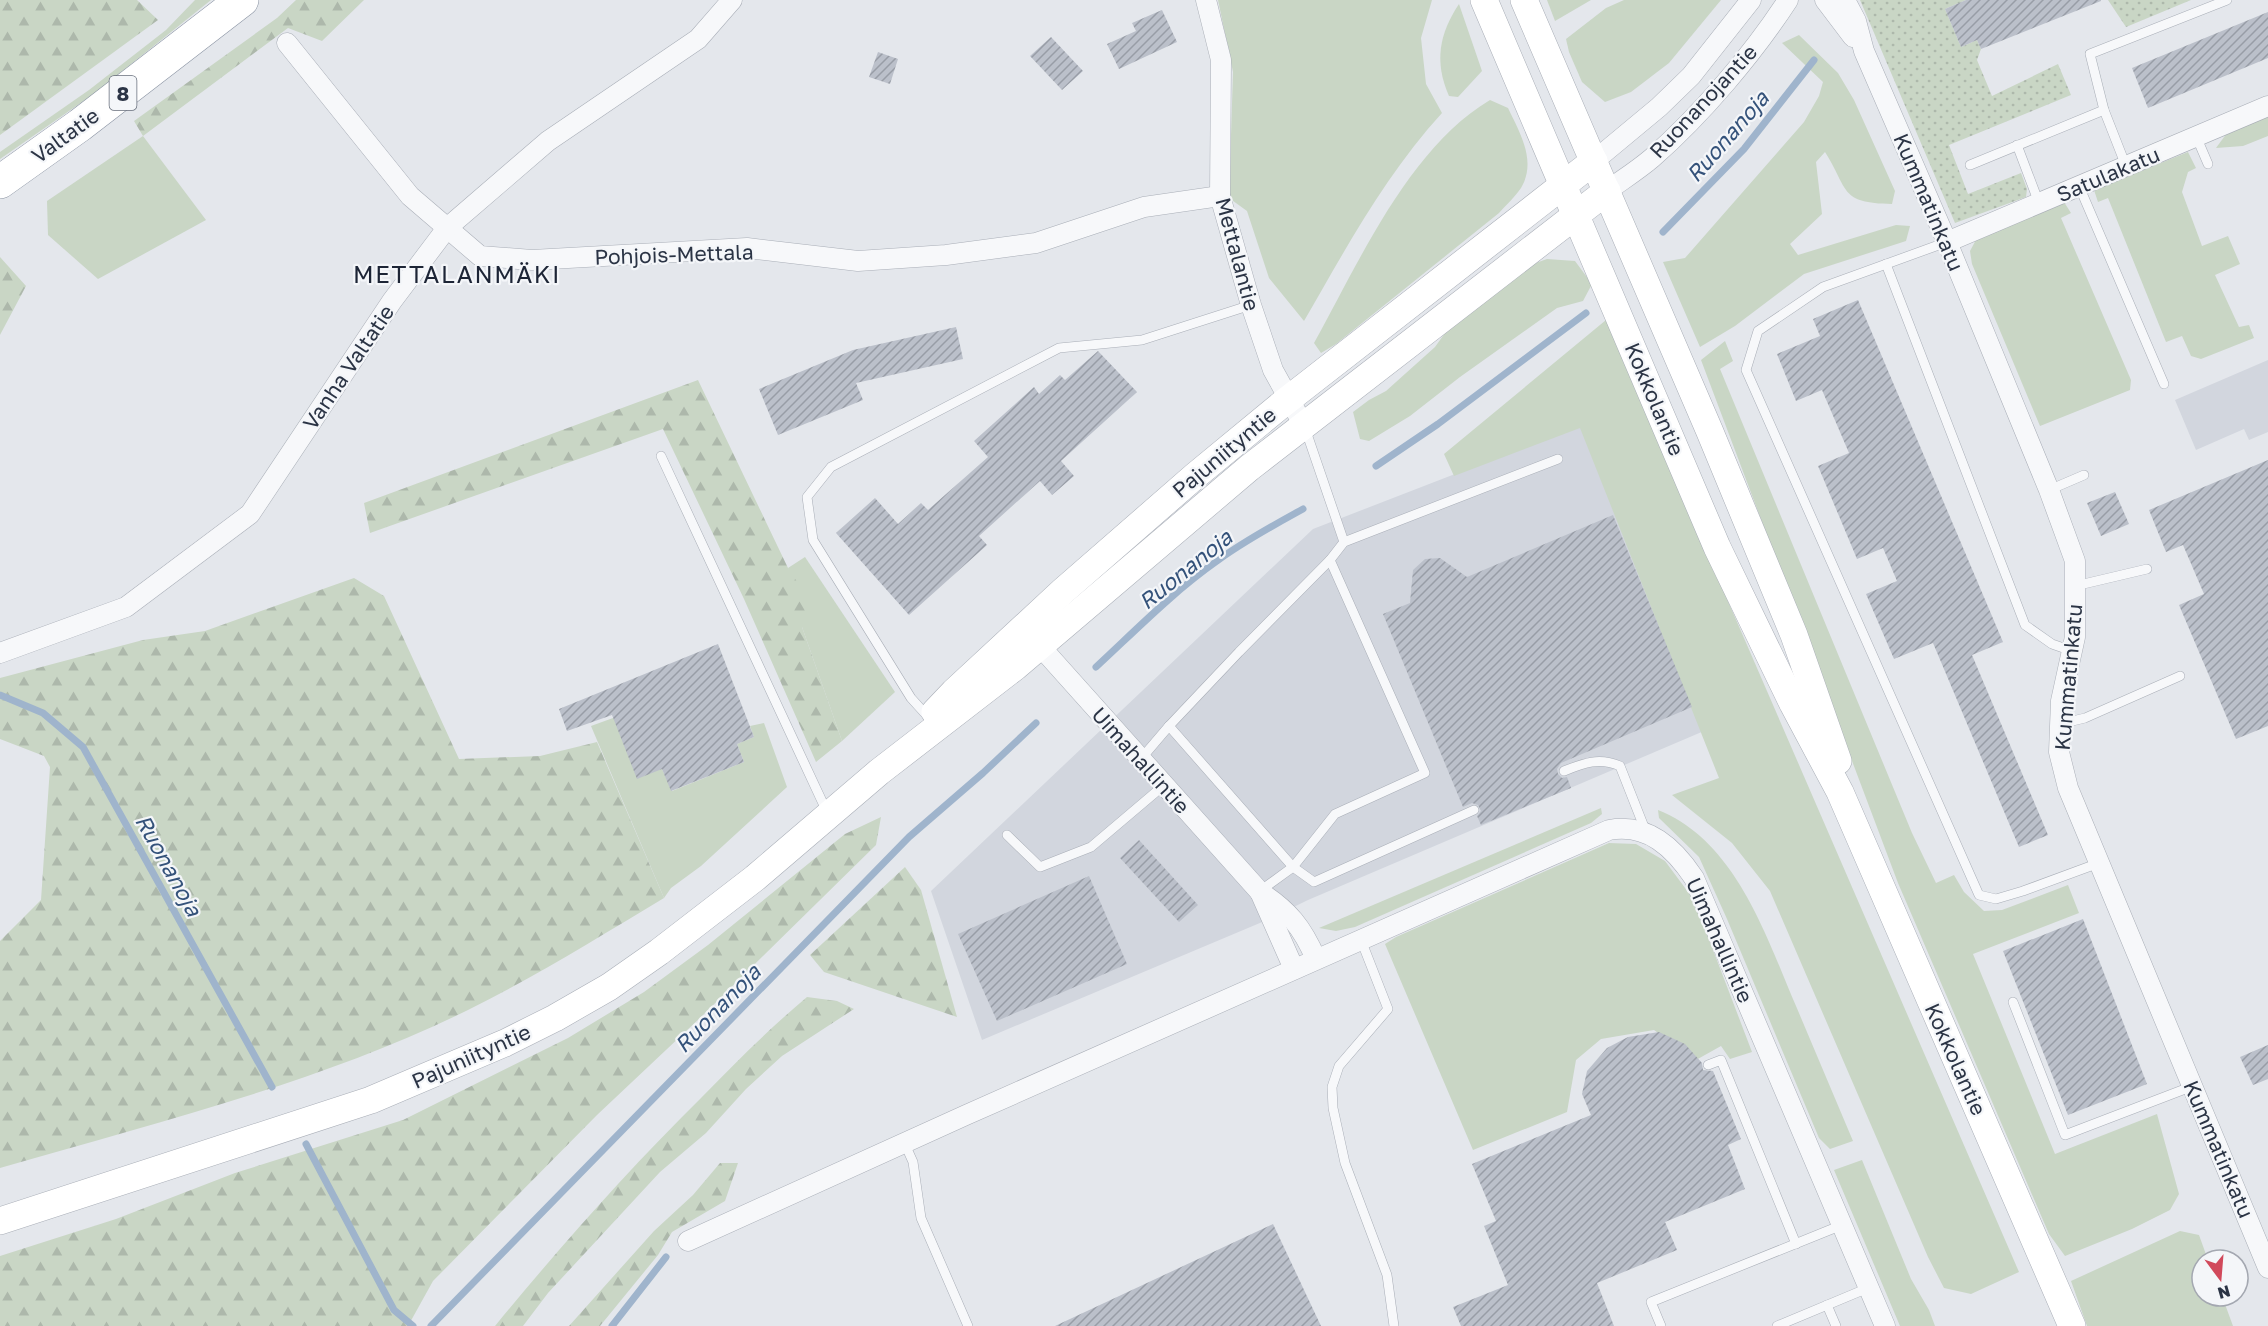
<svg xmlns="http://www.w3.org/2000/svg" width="2268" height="1326" viewBox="0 0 2268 1326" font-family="'Golos Text',sans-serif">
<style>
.built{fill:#d2d6de}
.grass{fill:#c9d6c5}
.forest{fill:url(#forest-firs)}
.park{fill:url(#park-dots)}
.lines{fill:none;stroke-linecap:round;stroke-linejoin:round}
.stream{stroke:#9fb4cc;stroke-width:7}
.building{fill:url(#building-hatch)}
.lane-casing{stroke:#a9aeb7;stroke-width:10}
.street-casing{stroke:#a9aeb7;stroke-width:21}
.secondary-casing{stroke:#a9aeb7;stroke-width:28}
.highway-casing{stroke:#8b94a3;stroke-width:34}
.lane{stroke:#f7f8fa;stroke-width:9}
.street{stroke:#f7f8fa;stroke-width:20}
.secondary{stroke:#fff;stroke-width:27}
.highway{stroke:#fff;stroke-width:33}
.labels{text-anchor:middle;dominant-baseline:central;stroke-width:4.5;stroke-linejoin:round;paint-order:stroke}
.shield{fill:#f4f6f9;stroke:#676e7b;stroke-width:1.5}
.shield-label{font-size:20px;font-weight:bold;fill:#2b3445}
.street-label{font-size:21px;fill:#2b3445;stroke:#f4f6f9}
.water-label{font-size:22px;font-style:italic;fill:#34527a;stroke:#f4f6f9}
.quarter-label{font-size:24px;letter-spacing:1.5px;fill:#1d2536;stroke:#f4f6f9}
</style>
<defs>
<pattern id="forest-firs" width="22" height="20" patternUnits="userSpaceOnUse" patternTransform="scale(1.5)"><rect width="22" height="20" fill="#c9d6c5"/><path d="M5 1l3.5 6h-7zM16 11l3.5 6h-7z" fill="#adb8ab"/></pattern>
<pattern id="park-dots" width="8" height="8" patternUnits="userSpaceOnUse" patternTransform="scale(1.5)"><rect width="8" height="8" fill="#c9d6c5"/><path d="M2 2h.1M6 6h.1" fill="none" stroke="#adb8ab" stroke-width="1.8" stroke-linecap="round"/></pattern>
<pattern id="building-hatch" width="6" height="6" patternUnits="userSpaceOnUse" patternTransform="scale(1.5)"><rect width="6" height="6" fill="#bbc0ca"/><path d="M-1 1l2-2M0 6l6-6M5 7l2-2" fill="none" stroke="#989da6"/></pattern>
</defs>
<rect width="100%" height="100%" fill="#e4e7ec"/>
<!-- built -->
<g class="built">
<path d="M2268,360V432L2249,440L2244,429L2196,450L2175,400Z"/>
<path d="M1584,424L1711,728L1308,900L1267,920L982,1040L931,891L1313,529Z"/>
</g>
<!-- grass -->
<g class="grass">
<path d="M195,0H211L95,93L0,159V152L89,90L166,30Z"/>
<path d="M1218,0H1432L1421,38L1426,84L1442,113C1386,174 1345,250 1304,321L1269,278L1247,211L1229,198L1233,72Z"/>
<path d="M1547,0H1591L1555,21Z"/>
<path d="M1624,0H1721L1669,63L1631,92L1605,102L1582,82L1569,52L1566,39L1606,8Z"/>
<path d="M1459,4L1482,71L1458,97L1449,96C1434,62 1439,34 1459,4Z"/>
<path d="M1799,35L1838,73L1854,100L1895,191L1892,204C1839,203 1849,190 1825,152L1816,162L1822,214L1790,244L1798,255L1896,225L1910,226L1906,241L1804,274L1735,326L1700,347L1663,262L1685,258L1804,122L1819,96L1823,82L1782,43Z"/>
<path d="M1490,100L1508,108C1520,133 1537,161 1521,188C1515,197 1506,205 1499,213L1336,344L1321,353L1314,343C1359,262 1409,148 1490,100Z"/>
<path d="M2268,116V136L2243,146L2216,148L2227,133Z"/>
<path d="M143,136L206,220L98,279L48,235L47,201Z"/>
<path d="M2188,152L2196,168L2188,172L2182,192L2202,246L2228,236L2240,264L2215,275L2239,327L2249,325L2254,338L2201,359L2191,356L2182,336L2166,342L2108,198L2098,202L2094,190Z"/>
<path d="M2064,202L2071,213L2061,218L2131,380L2130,390L2040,426L1972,264L1970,251L1977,238Z"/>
<path d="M1547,259L1575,261L1592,284L1583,301L1557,308L1460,377L1410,416L1369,441L1360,439L1353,412L1369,400L1386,391L1435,347L1450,326L1522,268Z"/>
<path d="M1606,320L2019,1272L1971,1294L1944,1288L1928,1257L1770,891L1732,843L1672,795L1719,778L1580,428L1454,476L1444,454Z"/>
<path d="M1725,341L1733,361L1720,369L1912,833L1936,883L1954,875L1964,892L1984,911L2002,910L2068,885L2079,913L1973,954L2055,1154L2157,1114L2179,1194L2170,1210L2132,1229L2065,1256L2049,1234L1898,883L1701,360Z"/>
<path d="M805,557L895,692L842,741L802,627L788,568Z"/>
<path d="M613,718L662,769L672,791L744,762L737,744L754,737L750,726L764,723L787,787L701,866L671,888L664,898L591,726Z"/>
<path d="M1601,808L1602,814L1591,823L1355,927L1336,931L1319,928Z"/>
<path d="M1658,810C1736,841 1766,936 1796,1006C1815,1051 1834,1096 1853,1141L1830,1149L1819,1138L1727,919L1699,857L1659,818Z"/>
<path d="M1609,843L1636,844L1665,861L1694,900L1752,1052L1730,1059L1721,1046L1696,1060L1654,1030L1601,1039L1576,1060L1567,1112L1473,1150L1385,944L1396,937Z"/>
<path d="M1862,1160L1911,1279L1929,1310L1935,1326H1900L1834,1170Z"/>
<path d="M2180,1231L2199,1235L2208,1260H2202V1296H2222L2233,1326H2087L2071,1281Z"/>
</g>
<!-- forest -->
<g class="forest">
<path d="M0,0H137L158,20L0,135Z"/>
<path d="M296,0H364L322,41L288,28L143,136L134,121L277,18Z"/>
<path d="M0,257L26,286L0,335Z"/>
<path d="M698,380L788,568L816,611L802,627L842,741L816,762L744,599L663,429L370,533L364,503Z"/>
<path d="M354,578L384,596L459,759L540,756L597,742L664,898C599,937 535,977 468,1010C322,1082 155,1123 0,1168V941L41,900L50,767L44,756L0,739V678L143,640L205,631Z"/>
<path d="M881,817L876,845L701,1017L597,1115L433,1281L408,1326H0V1256L116,1219L235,1173L403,1120L568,1038L644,992L708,945L845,834Z"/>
<path d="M905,867L921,890L957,1017L824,972L810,955Z"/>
<path d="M807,997L837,1001L854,1009L782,1056L746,1089L706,1133L660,1172L548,1293L523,1326H495C560,1247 628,1170 701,1098C735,1063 769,1029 807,997Z"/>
<path d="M720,1163H738L725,1201L672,1232L658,1255L600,1326H569L654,1231L693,1195Z"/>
</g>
<!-- park -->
<g class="park">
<path d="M1860,0H1966L1945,9L1961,47L1977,40L1981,49L1977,60L1992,96L2058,64L2071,95L1949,145L1968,194L2021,173L2027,189L2026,197L1955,223Z"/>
<path d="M2108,0H2191L2126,27Z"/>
</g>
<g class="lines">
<!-- stream -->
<g class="stream">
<path d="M1663,232L1744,149L1814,60"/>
<path d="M1376,466L1438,424L1586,313"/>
<path d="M1096,667C1136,630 1173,592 1217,561C1244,541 1274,525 1303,509"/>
<path d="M0,695L43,713L83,747L272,1087"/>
<path d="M306,1144L394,1310L413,1326"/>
<path d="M431,1326L909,837L983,773L1036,723"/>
<path d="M612,1326L666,1257"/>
</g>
</g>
<!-- building -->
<g class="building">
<path d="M1966,0H2101V1L1981,49L1977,40L1961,47L1945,9Z"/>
<path d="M1162,10L1177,42L1119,69L1107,44L1136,31L1132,23Z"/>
<path d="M2268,12V58L2148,108L2132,68Z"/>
<path d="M1051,37L1083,71L1062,90L1030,56Z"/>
<path d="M878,52L898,59L890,84L869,77Z"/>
<path d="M1858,300L2003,642L1972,655L2048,835L2019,847L1933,643L1894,659L1866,594L1897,581L1883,548L1857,559L1818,466L1849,453L1822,390L1796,401L1777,354L1820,336L1813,319Z"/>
<path d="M956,327L963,359L856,383L863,400L778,435L759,389L853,350Z"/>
<path d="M1098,351L1137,392L1061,461L1074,476L1052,495L1040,481L979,536L987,545L909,615L836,533L875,498L898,524L921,503L928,510L988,457L974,441L1034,387L1039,394L1060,375L1065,380Z"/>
<path d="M2268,460V726L2236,739L2179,605L2204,594L2183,545L2166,552L2149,510Z"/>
<path d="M2115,492L2129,524L2101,536L2087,503Z"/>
<path d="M1613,515L1692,707L1561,763L1557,769L1558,774L1562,778L1567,777L1571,788L1481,825L1477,816L1481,811L1478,805L1472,803L1463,807L1383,614L1410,603L1413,570L1425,559L1440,558L1467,577Z"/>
<path d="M718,644L754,737L737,744L744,762L671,791L662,769L637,779L612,715L567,731L559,709Z"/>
<path d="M1139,840L1198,905L1179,922L1120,858Z"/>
<path d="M1089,876L1127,964L997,1021L958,934Z"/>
<path d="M2083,919L2147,1084L2068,1115L2003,951Z"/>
<path d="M1659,1032L1685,1044L1702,1063L1703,1070L1713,1071L1741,1139L1728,1145L1745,1189L1665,1222L1677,1250L1597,1283L1614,1326H1461L1453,1307L1508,1285L1484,1226L1496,1221L1472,1164L1591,1115L1582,1094L1587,1071L1607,1048L1628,1037Z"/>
<path d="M2268,1045V1079L2253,1085L2240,1057Z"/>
<path d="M1273,1224L1321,1326H1055Z"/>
</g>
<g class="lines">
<!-- lane casing -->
<g class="lane-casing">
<g id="lane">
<path d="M2196,136L2208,164"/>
<path d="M2017,145L2039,203"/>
<path d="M1970,165L2104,110"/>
<path d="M2126,166L2104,110L2090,54L2227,0"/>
<path d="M2079,186L2164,384"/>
<path d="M1947,242L1823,287L1758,331L1746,370L1979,895L1996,899L2023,891L2099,863"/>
<path d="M1886,264L2025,625L2052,644L2072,651"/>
<path d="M1305,428L1344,542"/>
<path d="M661,456L827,812"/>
<path d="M2049,490L2084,475"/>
<path d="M1330,560L1239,652L1169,726L1293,867L1314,882L1474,810"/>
<path d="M2075,586L2147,569"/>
<path d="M930,719L911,698L813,540L807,497L831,467L1059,348L1142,340L1251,305"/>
<path d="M2060,724L2085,718L2180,676"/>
<path d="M1140,760L1169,726"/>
<path d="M1564,771C1584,763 1599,757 1620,766L1646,832"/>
<path d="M1007,835L1040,867L1091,847L1163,786"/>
<path d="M1260,891L1293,867L1335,814L1425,773L1330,560L1344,542L1558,459"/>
<path d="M1361,940L1388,1009L1339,1066L1332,1087L1333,1108L1345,1163L1387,1275L1394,1326"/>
<path d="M2013,1002L2065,1135L2193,1086"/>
<path d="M1708,1065L1721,1060L1796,1244"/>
<path d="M904,1142L913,1162L921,1218L968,1326"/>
<path d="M1827,1305L1836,1326"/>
<path d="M1661,1326L1651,1302L1842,1225"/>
<path d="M1777,1326L1868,1288"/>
</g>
</g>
<!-- street casing -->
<g class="street-casing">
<g id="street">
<path d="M1206,0L1221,60L1220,196L1251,305L1273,370L1304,426"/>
<path d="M1825,0L1853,37"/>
<path d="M1845,0L1856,21L1864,51L1947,242L2049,490L2075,561V637L2061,701L2059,752L2068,788L2268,1268"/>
<path d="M287,43L410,196L480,256L532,260L747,248L858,261L946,255L1036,243L1144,207L1220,196"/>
<path d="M1594,161L1659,107L1691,76L1751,0"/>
<path d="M1607,191C1622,180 1638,170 1652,158C1701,115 1753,54 1788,0"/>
<path d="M1947,242L2268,106"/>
<path d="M1031,636L1260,892C1289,911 1302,927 1316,959"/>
<path d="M0,653L126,607L250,514L392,301L447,228L548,141L698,39L732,0"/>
<path d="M1260,892L1294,969"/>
<path d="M688,1241L966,1115L1609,830C1648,823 1674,848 1694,878L1885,1326"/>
</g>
</g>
<!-- secondary casing -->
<g class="secondary-casing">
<g id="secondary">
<path d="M1484,0L1717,547L1793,704L1840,792L2072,1326"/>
<path d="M1524,0L1710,432L1794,635L1838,761"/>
<path d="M935,712L954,692L1063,591L1195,476L1281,405L1594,161"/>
<path d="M0,1221L371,1100L505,1043L555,1018L609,987L659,952L755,878L879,772L1015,667L1249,468L1607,191"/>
</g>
</g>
<!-- highway casing -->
<g class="highway-casing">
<path id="highway" d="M0,182L80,125L242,0"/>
</g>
<!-- lane -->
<use href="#lane" class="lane"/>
<!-- street -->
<use href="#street" class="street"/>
<!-- secondary -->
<use href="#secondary" class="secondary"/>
<!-- highway -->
<use href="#highway" class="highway"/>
</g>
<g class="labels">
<!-- shield labels -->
<rect class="shield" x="109.5" y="76" width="27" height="34" rx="4.5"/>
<g class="shield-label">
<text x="123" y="93">8</text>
</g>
<!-- street labels -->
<g class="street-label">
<text transform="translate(1703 101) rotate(-47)">Ruonanojantie</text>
<text transform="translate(65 135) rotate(-36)">Valtatie</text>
<text transform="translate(2108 174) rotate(-23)">Satulakatu</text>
<text transform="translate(1929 202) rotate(67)">Kummatinkatu</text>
<text transform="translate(674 254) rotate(-2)">Pohjois-Mettala</text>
<text transform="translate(1238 254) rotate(75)">Mettalantie</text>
<text transform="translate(348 367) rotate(-56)">Vanha Valtatie</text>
<text transform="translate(1655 399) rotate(67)">Kokkolantie</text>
<text transform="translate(1224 452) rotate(-40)">Pajuniityntie</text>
<text transform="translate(2068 677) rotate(-85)">Kummatinkatu</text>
<text transform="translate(1141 760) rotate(48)">Uimahallintie</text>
<text transform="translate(1720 940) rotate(66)">Uimahallintie</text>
<text transform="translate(471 1056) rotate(-24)">Pajuniityntie</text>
<text transform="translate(1956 1059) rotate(66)">Kokkolantie</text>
<text transform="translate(2219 1149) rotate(67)">Kummatinkatu</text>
</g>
<!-- water labels -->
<g class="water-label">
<text transform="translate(1727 136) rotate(-49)">Ruonanoja</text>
<text transform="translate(1185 569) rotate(-39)">Ruonanoja</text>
<text transform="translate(169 865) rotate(61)">Ruonanoja</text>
<text transform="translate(717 1008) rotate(-46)">Ruonanoja</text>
</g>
<!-- quarter labels -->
<g class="quarter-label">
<text x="457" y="273">METTALANMÄKI</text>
</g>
</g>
<!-- north arrow -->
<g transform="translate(2220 1278) rotate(164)"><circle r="28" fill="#f4f6f9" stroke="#a4a8b1" stroke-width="1.5"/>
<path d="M0-4.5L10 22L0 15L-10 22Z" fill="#d1495b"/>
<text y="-9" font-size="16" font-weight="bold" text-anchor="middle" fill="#2b3445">N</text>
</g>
</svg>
